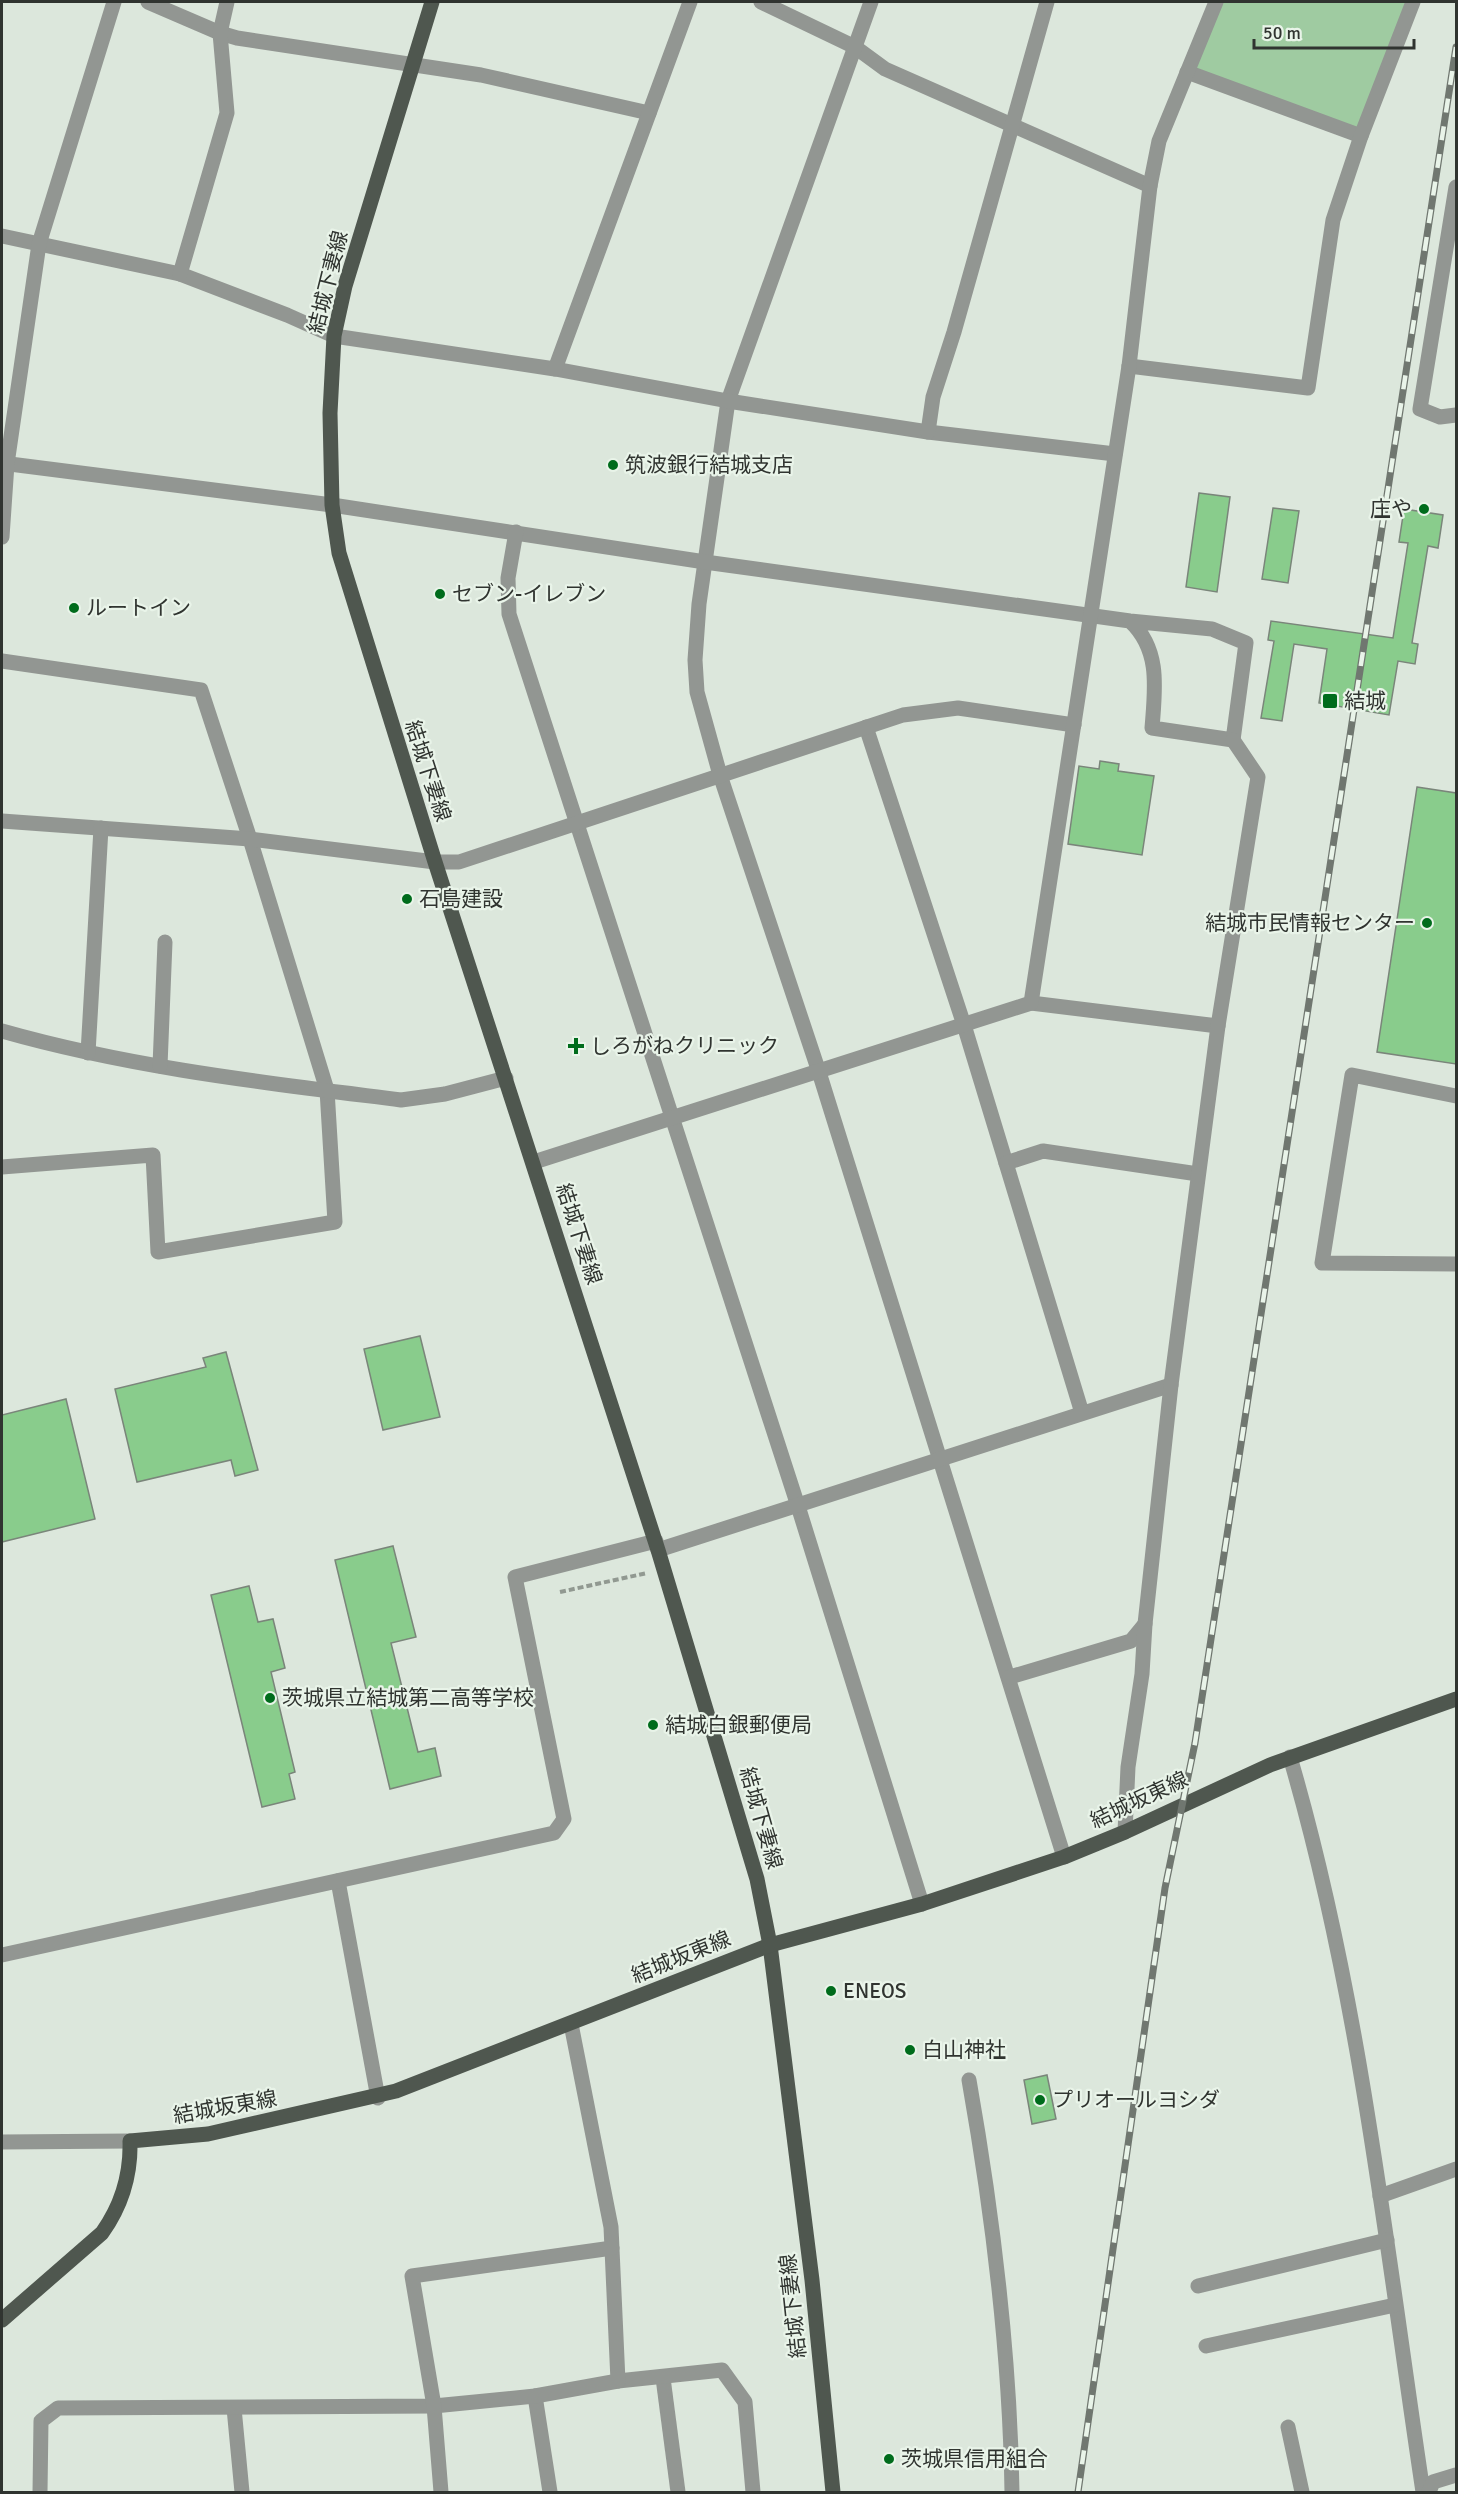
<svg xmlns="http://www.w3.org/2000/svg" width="1458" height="2494" viewBox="0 0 1458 2494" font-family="Signika,'Noto Sans JP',sans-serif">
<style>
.green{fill:#9fcba1}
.building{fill:#89cc8c;stroke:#7a857a;stroke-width:1.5}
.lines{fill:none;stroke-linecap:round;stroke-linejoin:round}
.path{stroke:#919991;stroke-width:4;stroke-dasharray:6 3;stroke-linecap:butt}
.minor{stroke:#929692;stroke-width:15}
.major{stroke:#4f574f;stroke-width:15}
.rail-casing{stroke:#707770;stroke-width:7}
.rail{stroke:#e9f4e9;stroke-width:4.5;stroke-dasharray:14;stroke-linecap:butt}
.poi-dot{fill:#006c1c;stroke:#e9f4e9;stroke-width:2}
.labels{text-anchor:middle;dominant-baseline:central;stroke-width:4.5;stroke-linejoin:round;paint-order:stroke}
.street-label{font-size:21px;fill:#303430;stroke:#e9f4e9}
.poi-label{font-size:21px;fill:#303430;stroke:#e9f4e9;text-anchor:start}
</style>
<rect width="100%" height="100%" fill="#dce7dc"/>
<!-- green -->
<path class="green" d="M1216,2H1413L1361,136L1190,66Z"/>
<!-- building -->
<g class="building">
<path d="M1199,493L1230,497L1217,592L1186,587Z"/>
<path d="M1273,508L1299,511L1288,583L1262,579Z"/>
<path d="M1404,509L1443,515L1438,548L1428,546L1412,643L1418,644L1415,664L1398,661L1389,715L1319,703L1327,649L1294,644L1282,721L1261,718L1274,641L1268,640L1271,621L1393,638L1408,543L1399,542Z"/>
<path d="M1100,761L1119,764L1118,771L1154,776L1142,855L1068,844L1079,766L1099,769Z"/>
<path d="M1417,787L1456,793V1064L1377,1052Z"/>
<path d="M420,1336L440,1417L383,1430L364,1349Z"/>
<path d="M226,1352L258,1470L235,1476L231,1460L137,1482L115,1389L206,1367L203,1358Z"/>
<path d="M66,1399L95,1519L2,1542V1415Z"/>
<path d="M393,1546L416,1637L391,1643L418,1752L435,1748L441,1776L390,1789L335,1560Z"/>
<path d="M249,1586L258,1622L273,1619L285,1668L271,1672L295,1772L289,1774L295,1799L262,1807L211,1595Z"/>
<path d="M1047,2075L1056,2119L1032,2124L1024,2080Z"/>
</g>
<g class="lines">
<!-- path -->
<path class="path" d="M560,1592L647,1573"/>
<!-- minor -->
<g class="minor">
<path d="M148,2L220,33L237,38L481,75L649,113"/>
<path d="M761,2L855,47L885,69L1150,186"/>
<path d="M871,2L728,401L699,604L695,660L697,692L720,775L819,1072L1064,1857"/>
<path d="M1187,72L1361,136"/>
<path d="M1456,187L1420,409L1440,417L1456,415"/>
<path d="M2,236L180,274L287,315L334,336L555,369L728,401L928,432L1115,454"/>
<path d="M180,274L227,113L220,33L227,2"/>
<path d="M1129,366L1308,388L1333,220L1361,136L1413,2"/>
<path d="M555,369L690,2"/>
<path d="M928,432L933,397L954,332L1047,2"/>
<path d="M2,463L332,505L705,562L1130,621L1212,629L1246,643L1233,740L1152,728C1155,689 1161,650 1130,621"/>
<path d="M516,532L508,578L509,614L798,1506L922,1904"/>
<path d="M2,537L7,464L39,244L114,2"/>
<path d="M2,661L201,690L250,839L327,1090L335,1222L158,1252L153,1155L2,1167"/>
<path d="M866,727L964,1025L1082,1413"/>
<path d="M2,821L250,839L435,862H459L903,715L958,708L1074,725"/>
<path d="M1031,1003L1218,1026"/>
<path d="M2,1031C132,1068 267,1083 401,1100L445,1094L506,1078"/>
<path d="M88,1053L101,828"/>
<path d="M160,1066L165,942"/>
<path d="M1456,1096L1352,1075L1322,1263L1456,1264"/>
<path d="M534,1162L1031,1003L1129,366L1150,186L1159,141L1216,2"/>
<path d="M1006,1163L1043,1151L1198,1174"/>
<path d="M658,1550L1171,1385"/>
<path d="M1010,1677L1131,1641L1145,1624"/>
<path d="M1290,1757C1360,1996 1386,2247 1423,2492"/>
<path d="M1125,1832L1128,1767L1142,1674L1145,1624L1171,1385L1218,1026L1258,777L1233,740"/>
<path d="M338,1881L378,2098"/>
<path d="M2,1955L554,1833L564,1819L515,1577L656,1541"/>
<path d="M969,2080C993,2216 1010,2354 1012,2492"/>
<path d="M2,2142L130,2141"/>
<path d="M1380,2196L1456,2169"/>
<path d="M1198,2286L1387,2240"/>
<path d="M1206,2346L1395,2305"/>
<path d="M663,2378L678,2492"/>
<path d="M618,2381L722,2370L745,2402L753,2492"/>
<path d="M535,2396L550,2492"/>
<path d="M234,2408L242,2492"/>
<path d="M1288,2427L1302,2492"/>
<path d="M40,2492L41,2421L58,2408L434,2406L535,2396L618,2381L611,2227L571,2024"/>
<path d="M441,2492L434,2406L412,2276L612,2248"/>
<path d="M1429,2492L1433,2482L1456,2475"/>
</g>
<!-- major -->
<g class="major">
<path d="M432,2L345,286L334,336L330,413L332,505L339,553L435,862L658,1550L757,1879L770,1945L812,2280L833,2492"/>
<path d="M2,2320L102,2233C122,2205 131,2176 130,2141L208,2134L396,2091L770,1945L922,1904L1064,1857L1125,1832L1270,1765L1456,1699"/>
</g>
<!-- rail casing -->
<g class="rail-casing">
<path id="rail" d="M1078,2492L1165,1888L1195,1743L1456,47"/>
</g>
<!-- rail -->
<use href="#rail" class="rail"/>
</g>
<!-- markers -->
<g class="poi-dot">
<circle cx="613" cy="465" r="6"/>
<circle cx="1424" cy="509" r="6"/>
<circle cx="440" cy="594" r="6"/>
<circle cx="74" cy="608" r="6"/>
<rect x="1322" y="693" width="16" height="16" rx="3"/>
<circle cx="407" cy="899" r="6"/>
<circle cx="1427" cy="923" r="6"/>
<path d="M573 1037h6v6h6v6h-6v6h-6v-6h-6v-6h6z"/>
<circle cx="270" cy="1698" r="6"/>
<circle cx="653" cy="1725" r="6"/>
<circle cx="831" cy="1991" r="6"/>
<circle cx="910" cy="2050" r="6"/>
<circle cx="1040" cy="2100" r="6"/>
<circle cx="889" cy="2459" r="6"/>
</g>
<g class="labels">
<!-- street labels -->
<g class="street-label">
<text transform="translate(328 282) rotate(-76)">結城下妻線</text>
<text transform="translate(428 771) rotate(72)">結城下妻線</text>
<text transform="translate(579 1234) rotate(72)">結城下妻線</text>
<text transform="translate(1139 1800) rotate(-25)">結城坂東線</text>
<text transform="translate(761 1818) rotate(74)">結城下妻線</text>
<text transform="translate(681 1957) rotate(-22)">結城坂東線</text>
<text transform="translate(225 2107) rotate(-10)">結城坂東線</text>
<text transform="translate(793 2306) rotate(-96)">結城下妻線</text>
</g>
<!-- poi labels -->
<g class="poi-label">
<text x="625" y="465">筑波銀行結城支店</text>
<text x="1412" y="509" text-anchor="end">庄や</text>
<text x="452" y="594">セブン-イレブン</text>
<text x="86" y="608">ルートイン</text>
<text x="1344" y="701">結城</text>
<text x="419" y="899">石島建設</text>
<text x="1415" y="923" text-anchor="end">結城市民情報センター</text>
<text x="590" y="1046">しろがねクリニック</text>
<text x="282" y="1698">茨城県立結城第二高等学校</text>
<text x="665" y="1725">結城白銀郵便局</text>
<text x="843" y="1991">ENEOS</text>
<text x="922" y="2050">白山神社</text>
<text x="1052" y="2100">プリオールヨシダ</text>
<text x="901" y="2459">茨城県信用組合</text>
</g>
</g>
<!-- border -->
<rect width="1458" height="2494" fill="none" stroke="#303430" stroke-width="6"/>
<!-- scale -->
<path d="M1254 39v9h160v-9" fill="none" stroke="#303430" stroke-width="3"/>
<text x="1263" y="39" font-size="18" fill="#303430" stroke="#e9f4e9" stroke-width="4.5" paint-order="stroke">50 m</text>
</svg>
